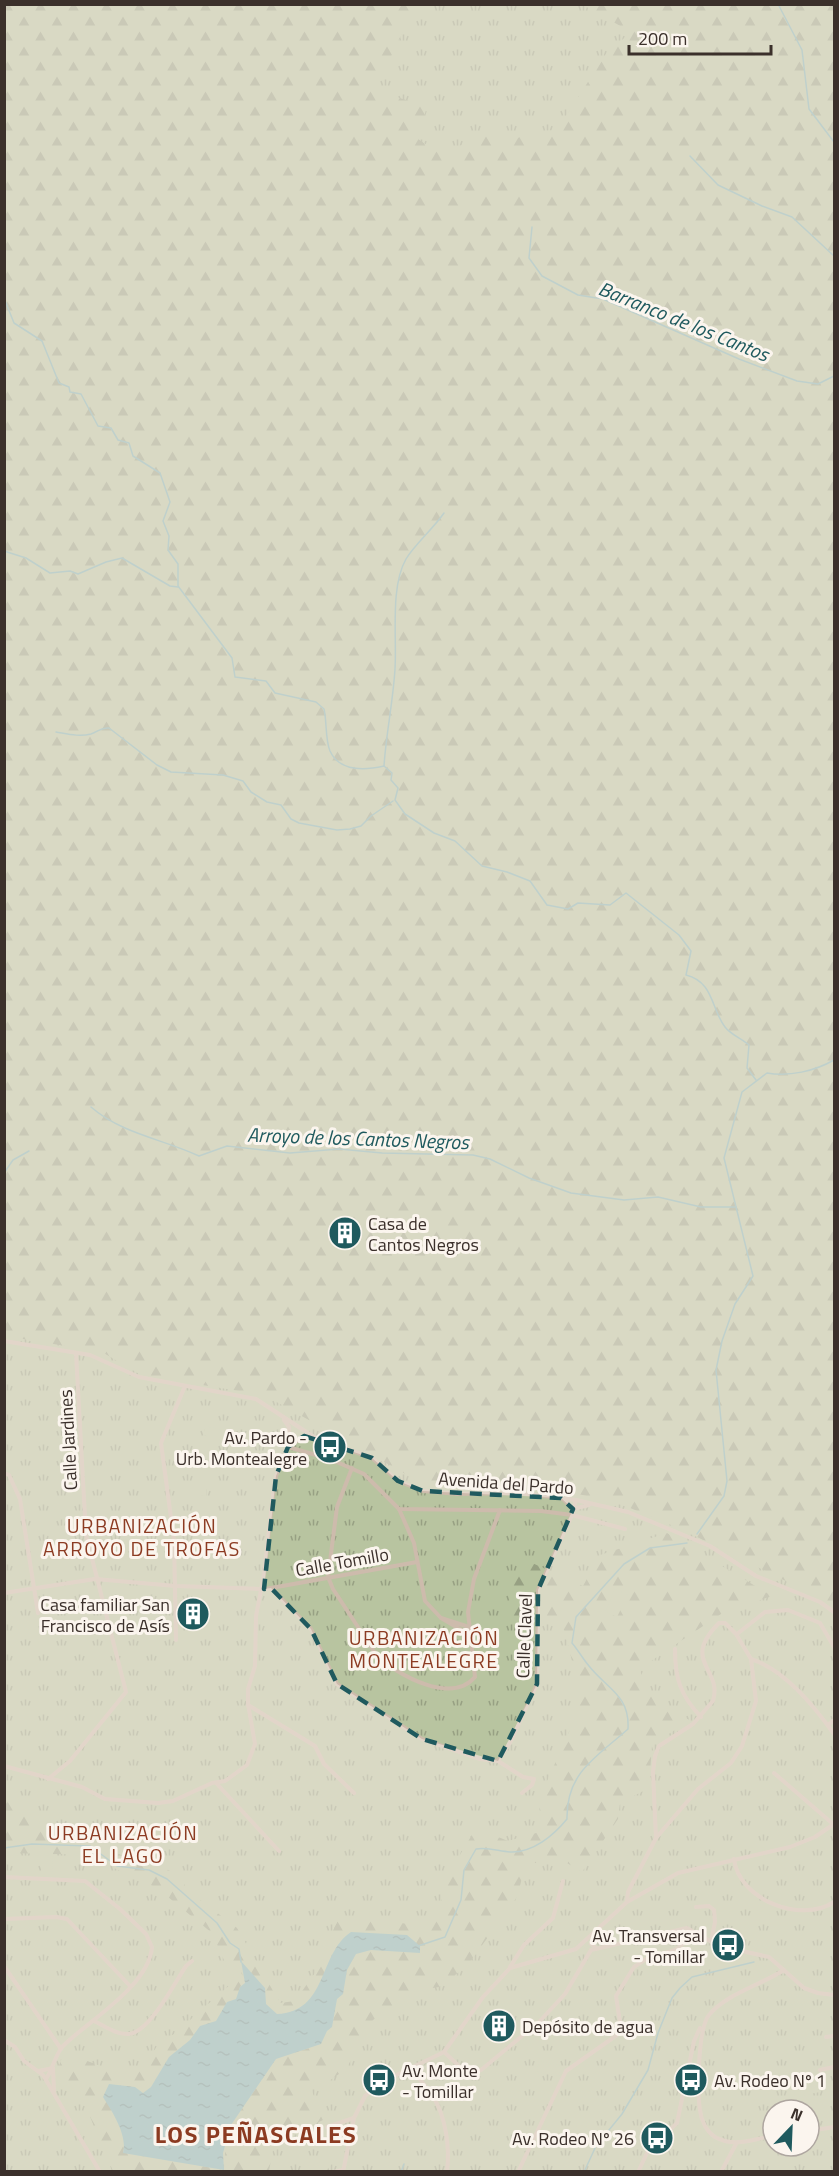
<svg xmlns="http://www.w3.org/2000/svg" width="839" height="2176" viewBox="0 0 839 2176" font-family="'Titillium Web',sans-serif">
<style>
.grass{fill:url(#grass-tufts);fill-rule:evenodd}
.forest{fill:url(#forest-firs);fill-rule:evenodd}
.pitch{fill:#b8c4a0}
.water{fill:url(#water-ripples)}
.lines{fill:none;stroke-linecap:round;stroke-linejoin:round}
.stream{stroke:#7fb0b2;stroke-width:1.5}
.street{stroke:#cdbbac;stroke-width:4}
.marked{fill:none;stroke:#1f5a5e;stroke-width:4.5;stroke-dasharray:12 8;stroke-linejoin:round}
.labels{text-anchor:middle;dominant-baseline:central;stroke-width:6;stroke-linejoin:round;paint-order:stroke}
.poi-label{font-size:18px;fill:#3b302b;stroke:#fbf5ee;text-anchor:start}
.street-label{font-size:18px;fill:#3b302b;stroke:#fbf5ee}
.water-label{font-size:20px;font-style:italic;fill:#1f5a5e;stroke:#fbf5ee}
.neighbourhood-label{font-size:20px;letter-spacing:1.5px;fill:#8c3b22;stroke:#fbf5ee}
.district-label{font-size:24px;font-weight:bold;letter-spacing:1.5px;fill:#8c3b22;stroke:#fbf5ee}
</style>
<defs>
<pattern id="grass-tufts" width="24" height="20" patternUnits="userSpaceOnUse" patternTransform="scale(1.5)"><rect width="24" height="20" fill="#b8c4a0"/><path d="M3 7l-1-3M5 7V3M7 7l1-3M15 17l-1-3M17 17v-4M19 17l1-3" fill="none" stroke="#97a083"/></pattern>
<pattern id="forest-firs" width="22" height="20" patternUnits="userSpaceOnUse" patternTransform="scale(1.5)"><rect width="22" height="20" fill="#b8c4a0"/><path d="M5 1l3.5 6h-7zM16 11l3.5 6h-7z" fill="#97a083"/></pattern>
<pattern id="water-ripples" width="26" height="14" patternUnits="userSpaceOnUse" patternTransform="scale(1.5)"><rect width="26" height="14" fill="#7fb0b2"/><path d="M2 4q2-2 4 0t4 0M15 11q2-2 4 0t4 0" fill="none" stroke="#699091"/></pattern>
</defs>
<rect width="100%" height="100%" fill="#f4ebe1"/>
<!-- grass -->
<path class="grass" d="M5,5H834V2171L5,2172ZM773,2110H809V2146H773Z"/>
<!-- forest -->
<g class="forest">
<path d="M4,5H415L375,91L427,106L418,139L440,154L484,136L510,141L532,132L557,130L606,54L631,32L583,5H834V1609L828,1602L683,1530L623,1505L566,1491L420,1482L264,1395L141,1375L102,1352L5,1336Z"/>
<path d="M667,1533L772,1596L724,1612L639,1669L657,1707L690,1720L652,1745L649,1788L620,1803L618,1819L582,1872L567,1863H526L517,1897L467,1966L439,1987L412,1991L373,2020L346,2069L329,2081L310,2086L323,2120L274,2144L269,2171H113L77,2086L55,2077L64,2052L116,2072L143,2068L159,2043L174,2034L231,1984L227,1967L212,1933L157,1888L114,1868L98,1855L5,1853V1804L7,1802L38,1820L87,1838L123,1856L143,1857L182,1877L186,1889L237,1928L280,2003L295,2001L325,1959L327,1943L340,1916L418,1925L437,1914L448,1875L476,1828L508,1841L543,1831L537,1794L544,1788L577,1714V1682L565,1632L556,1618L511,1616L509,1582L530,1562L583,1586L600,1555ZM351,1932L388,1933L420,1953L371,1950L356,1954L347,1970L343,1994L337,1999L332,2027L321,2044L276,2059L241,2110L226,2138L224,2170L123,2152L125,2144L114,2114L109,2084L135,2087L143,2093L151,2087L169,2057L190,2040L200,2026L216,2021L227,2003L236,1999L240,1987L245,1983L241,1972L277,2014L292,2013L305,2006L327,1973L334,1946Z"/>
</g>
<!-- pitch -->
<g class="pitch">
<path d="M206,1426L228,1432L226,1442L203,1435Z"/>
<path d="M183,1484L206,1485V1496L183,1495Z"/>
<path d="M333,1554L358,1556L356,1568L331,1565Z"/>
<path d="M615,1589L628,1595L617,1617L605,1612Z"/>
<path d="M41,1853H53L52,1873H41Z"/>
<path d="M539,2061L561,2066L559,2076L537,2071Z"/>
<path d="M818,2079L820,2092L795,2097L792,2084Z"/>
<path d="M332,2145L341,2152L326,2171L317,2164Z"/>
</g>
<!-- water -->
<path class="water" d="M351,1932L407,1935L420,1946V1953L371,1950L356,1954L347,1970L343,1994L337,1999L332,2027L327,2031L321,2044L276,2059L231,2125L223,2153L224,2170L123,2153C128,2136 112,2111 103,2097L109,2084L135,2087L143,2093L151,2087L169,2057L190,2040L200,2026L216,2021L227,2002L236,1999L240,1987L245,1983L241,1961L265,1988L266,2004L277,2014C328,2012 318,1954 351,1932Z"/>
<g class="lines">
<!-- stream -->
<g class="stream">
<path d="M778,4L802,50L809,109L834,142"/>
<path d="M690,156L718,185L762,206L792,217L834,256"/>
<path d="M532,227L529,258L542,276L578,295L603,299L739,359L797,381L818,384L834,376"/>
<path d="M4,298L14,323L42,341L59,383L69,387L70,392L81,394L98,426L111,428L118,440L129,443L133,456L160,473L170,502L163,521L169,536L168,550L178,564V586L232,658L235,677L266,681L275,693L316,702L324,709C327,721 325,739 330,751C340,773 366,770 384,766L392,773L391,780L398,788L395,800L405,814L434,833L455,841L482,866L507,872L530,881L547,905L568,909L578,903L610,905L626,893L679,935L691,951L686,975C714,982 711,1009 725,1027C730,1034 742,1039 749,1045L747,1068L756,1080"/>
<path d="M4,551L26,558L50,573L70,571L78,574L106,562L122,558L170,586L178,587"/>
<path d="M56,732C68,734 79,737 91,734C98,732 101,727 109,728L157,765L171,772L223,775L243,781L251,792L267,802L281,805L291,819L299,823L337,830L350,829L361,826L371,816L393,801"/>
<path d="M384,766C386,734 393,702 395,669C397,637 390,587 406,559C414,545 433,529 444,513"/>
<path d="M91,1107C122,1134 163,1139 199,1156L227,1146L290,1153L339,1149L382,1153L473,1155L490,1159L529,1178L571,1193L624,1200L658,1197L701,1207H735"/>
<path d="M4,1173L13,1160L29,1151"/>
<path d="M697,1534L724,1496L727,1481L716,1370L722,1341L735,1304L753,1276L724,1158L742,1092L767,1073C789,1077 815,1071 834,1060"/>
<path d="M4,1848L32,1844L90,1846L117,1866L149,1870L167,1879L217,1923L230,1943L239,1949L241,1962"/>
<path d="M418,1946L445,1937L461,1900L464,1870L476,1849C488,1847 498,1851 510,1852C533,1853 554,1835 567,1819C566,1772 597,1757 628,1729C630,1695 607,1689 589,1666C583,1659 578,1650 572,1643L576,1617L624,1564L650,1548L687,1543"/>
<path d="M401,2172L404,2164"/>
<path d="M584,2172L596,2146L622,2114L648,2070L658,2033L672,1998L680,1988L692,1977L754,1962"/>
</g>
<!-- street -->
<g class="street">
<path d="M4,1341L90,1355L139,1377L256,1399L314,1437L372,1458L398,1481L423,1491L457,1494L519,1493L576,1500L628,1512L710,1546L756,1576L820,1602L834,1612"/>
<path d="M289,1446L304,1436L311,1437"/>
<path d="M288,1447L330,1459L364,1474L399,1509L541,1511L572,1515L625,1529"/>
<path d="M352,1468L337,1507L328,1577L333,1589L377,1656C398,1675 451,1705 475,1677L468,1612L474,1579L500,1510"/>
<path d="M4,1473L9,1475L20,1499L38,1613"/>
<path d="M563,1499L573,1509L589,1505"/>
<path d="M399,1509L414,1543L425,1601L441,1618"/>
<path d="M271,1588L417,1562"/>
<path d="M264,1589L271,1588L311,1629L337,1684L422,1739L480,1759L498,1761L511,1741L537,1684L538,1590L572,1515L576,1500"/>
<path d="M4,1593L95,1579L176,1586L260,1589"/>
<path d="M469,1627L441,1618L470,1635"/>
<path d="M737,1634L765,1612L788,1610L820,1623L834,1647"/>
<path d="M176,1640L174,1540L161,1443L185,1386"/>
<path d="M675,1649C675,1678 680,1695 701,1717"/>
<path d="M248,1705L315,1746L324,1764L354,1793"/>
<path d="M828,1725L834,1720"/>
<path d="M498,1761L523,1777L534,1779L532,1785L522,1793"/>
<path d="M4,1766L82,1787L105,1799L158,1803L173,1801L212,1783L225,1781L247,1765L255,1744L248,1704V1689L255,1666L256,1616L264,1574L273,1495L276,1476L288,1447L289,1427L284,1420"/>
<path d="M774,1773L833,1824"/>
<path d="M48,1779L70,1761L126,1692L86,1535L76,1353"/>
<path d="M217,1784L279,1851"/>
<path d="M656,1838L653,1772L655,1756L659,1746L693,1724L713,1701C723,1668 680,1662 719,1623H725L736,1634L751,1659C785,1670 814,1706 834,1734"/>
<path d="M734,1859C739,1900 801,1924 834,1902"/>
<path d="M4,1877L85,1881L120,1909L146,1934L152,1947C149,1986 88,2021 63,2046C55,2055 53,2069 46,2079"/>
<path d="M627,1901L628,1892L656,1838L698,1789L731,1763L742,1746L756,1701L751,1659"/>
<path d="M696,1907L709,1906L714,1910L715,1922L711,1942"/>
<path d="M4,1919L56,1917L67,1919L130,1986"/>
<path d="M591,1944L596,1948"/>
<path d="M4,1966L61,2049"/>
<path d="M510,1967L524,1945L553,1918L563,1881"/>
<path d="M94,2021C104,2026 117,2035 129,2034C150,2032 175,1982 186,1966L192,1961"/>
<path d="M826,2037L834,2036"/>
<path d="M4,2040L15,2047L24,2061L43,2075L100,2172"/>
<path d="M444,2052L461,2068L471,2073L481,2070L539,2022L565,1994L591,1950L687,1928L719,1946L769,1957L804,1988L818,1993L834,1995"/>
<path d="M413,2069C418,2079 427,2087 433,2096C446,2118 450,2147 447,2172"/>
<path d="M820,2070L834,2067"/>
<path d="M39,2071L53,2068L54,2091"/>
<path d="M327,2127L354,2118"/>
<path d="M809,2131L834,2127"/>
<path d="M773,2136C752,2139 735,2148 715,2137C706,2131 701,2120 700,2110C697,2092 698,2028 709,2015C726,1994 761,1985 784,1970"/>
<path d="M333,2172L343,2170"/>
<path d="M343,2172L354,2118L365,2096L380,2083L444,2052L483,1997L510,1968L576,1949L627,1902L678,1873L790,1847L815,1837L834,1824"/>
<path d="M518,2172L566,2071L617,2035L621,2029L616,1996L634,1967L646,1959L675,1950L698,1932"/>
<path d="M638,2172L648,2151L677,2123L694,2041L700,2028"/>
<path d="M721,2172L736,2144"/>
</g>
</g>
<!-- marked area -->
<path d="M0 0H839V2176H0ZM304,1436L372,1458L398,1481L423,1491L561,1498L573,1509L538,1590L537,1684L498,1761L422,1739L337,1684L311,1629L271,1588L264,1589L276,1476L288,1447Z" fill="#f4ebe1" fill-opacity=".55" fill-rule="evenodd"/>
<path class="marked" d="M304,1436L372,1458L398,1481L423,1491L561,1498L573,1509L538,1590L537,1684L498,1761L422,1739L337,1684L311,1629L271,1588L264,1589L276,1476L288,1447Z"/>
<!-- icons -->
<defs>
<g id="building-disc" transform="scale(1.725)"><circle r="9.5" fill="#1f5a5e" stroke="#fbf5ee"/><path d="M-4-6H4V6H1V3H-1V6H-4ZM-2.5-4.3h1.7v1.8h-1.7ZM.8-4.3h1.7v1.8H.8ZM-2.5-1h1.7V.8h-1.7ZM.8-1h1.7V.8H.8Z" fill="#fff"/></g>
<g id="bus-disc" transform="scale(1.725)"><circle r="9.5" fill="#1f5a5e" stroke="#fbf5ee"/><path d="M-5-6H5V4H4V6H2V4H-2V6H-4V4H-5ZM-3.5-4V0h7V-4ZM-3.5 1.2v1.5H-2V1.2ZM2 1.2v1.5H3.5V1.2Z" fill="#fff"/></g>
</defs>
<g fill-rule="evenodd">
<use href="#building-disc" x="345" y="1233"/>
<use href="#bus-disc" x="330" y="1447"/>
<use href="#building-disc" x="193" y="1614"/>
<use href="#bus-disc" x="728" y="1945"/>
<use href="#building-disc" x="499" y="2026"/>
<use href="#bus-disc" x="379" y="2080"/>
<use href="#bus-disc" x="691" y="2080"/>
<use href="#bus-disc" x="657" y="2138"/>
</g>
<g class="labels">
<!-- poi labels -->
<g class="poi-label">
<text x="368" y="1223">Casa de<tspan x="368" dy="21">Cantos Negros</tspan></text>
<text x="307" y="1437" text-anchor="end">Av. Pardo -<tspan x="307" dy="21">Urb. Montealegre</tspan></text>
<text x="170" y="1604" text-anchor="end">Casa familiar San<tspan x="170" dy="21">Francisco de Asís</tspan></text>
<text x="705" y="1935" text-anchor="end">Av. Transversal<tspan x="705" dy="21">- Tomillar</tspan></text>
<text x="522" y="2026">Depósito de agua</text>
<text x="402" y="2070">Av. Monte<tspan x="402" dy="21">- Tomillar</tspan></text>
<text x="714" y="2080">Av. Rodeo Nº 1</text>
<text x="634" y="2138" text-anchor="end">Av. Rodeo Nº 26</text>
</g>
<!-- street labels -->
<g class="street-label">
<text transform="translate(68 1440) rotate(-93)">Calle Jardines</text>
<text transform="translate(506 1483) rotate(4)">Avenida del Pardo</text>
<text transform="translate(342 1562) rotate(-10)">Calle Tomillo</text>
<text transform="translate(524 1636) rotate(-88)">Calle Clavel</text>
</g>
<!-- water labels -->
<g class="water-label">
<text transform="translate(684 321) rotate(22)">Barranco de los Cantos</text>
<text transform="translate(358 1138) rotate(2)">Arroyo de los Cantos Negros</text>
</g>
<!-- neighbourhood labels -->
<g class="neighbourhood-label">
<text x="142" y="1525">URBANIZACIÓN<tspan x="142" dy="23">ARROYO DE TROFAS</tspan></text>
<text x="424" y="1637">URBANIZACIÓN<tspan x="424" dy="23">MONTEALEGRE</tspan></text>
<text x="123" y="1832">URBANIZACIÓN<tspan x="123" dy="23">EL LAGO</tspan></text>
</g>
<!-- district labels -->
<g class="district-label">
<text x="256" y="2134">LOS PEÑASCALES</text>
</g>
</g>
<!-- border -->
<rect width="839" height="2176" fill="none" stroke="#3b302b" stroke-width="12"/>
<!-- north arrow -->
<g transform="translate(791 2128) rotate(23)"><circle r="28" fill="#fbf5ee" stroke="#aea6a0" stroke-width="1.5"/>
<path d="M0-4.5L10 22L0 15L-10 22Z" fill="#1f5a5e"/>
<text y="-9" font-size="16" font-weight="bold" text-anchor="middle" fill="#3b302b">N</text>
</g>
<!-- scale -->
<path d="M629 45v9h142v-9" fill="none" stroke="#3b302b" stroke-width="3"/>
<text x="638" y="45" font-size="18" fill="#3b302b" stroke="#fbf5ee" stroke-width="4.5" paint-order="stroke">200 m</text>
</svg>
